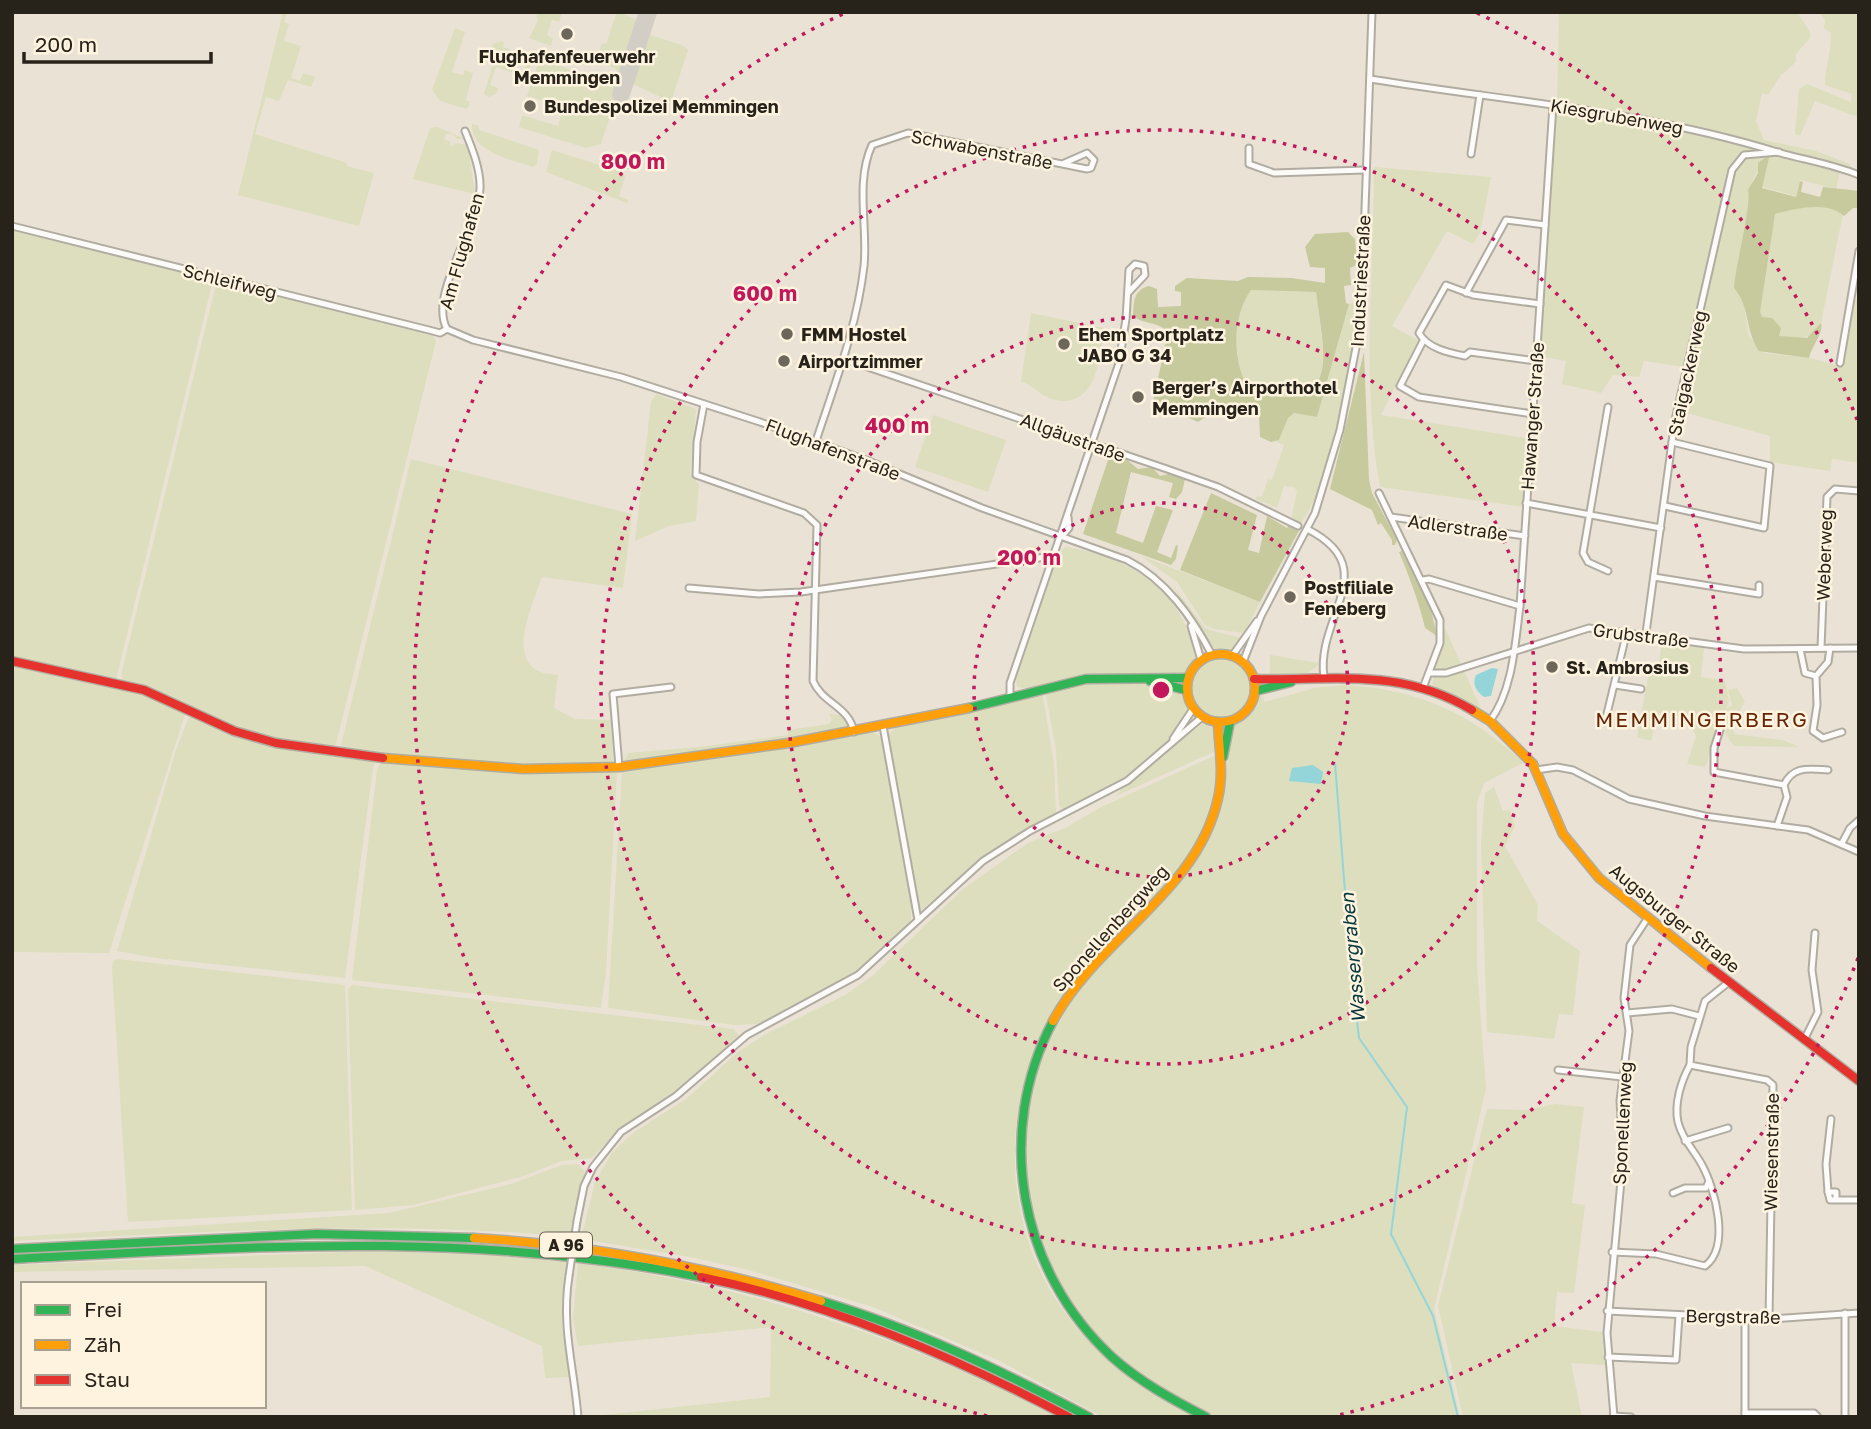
<svg xmlns="http://www.w3.org/2000/svg" width="1871" height="1429" viewBox="0 0 1871 1429" font-family="'Golos Text',sans-serif">
<style>
.green{fill:#dcdebd}
.forest{fill:#c6ca9d;fill-rule:evenodd}
.water{fill:#94d5d9}
.lines{fill:none;stroke-linecap:round;stroke-linejoin:round}
.stream{stroke:#94d5d9;stroke-width:2}
.taxiway{stroke:#d2cec6;stroke-width:18}
.street-casing{stroke:#b1aca1;stroke-width:9}
.fast-casing{stroke:#b1aca1;stroke-width:11}
.slow-casing{stroke:#b1aca1;stroke-width:11}
.jam-casing{stroke:#b1aca1;stroke-width:11}
.street{stroke:#fcfbf9;stroke-width:5}
.fast{stroke:#30b455;stroke-width:8}
.slow{stroke:#ff9f0a;stroke-width:8}
.jam{stroke:#e5322d;stroke-width:8}
.street-bridge-casing{stroke:#b1aca1;stroke-width:9;stroke-linecap:butt}
.street-bridge{stroke:#fcfbf9;stroke-width:5}
.ring{fill:none;stroke:#c2185b;stroke-width:3.5;stroke-dasharray:3.5 7}
.poi-dot{fill:#6c665b;stroke:#fdf3df;stroke-width:2.5}
.labels{text-anchor:middle;dominant-baseline:central;stroke-width:5;stroke-linejoin:round;paint-order:stroke}
.shield{fill:#fdf3df;stroke:#686155;stroke-width:2}
.shield-label{font-size:16px;font-weight:bold;fill:#28231a}
.poi-label{font-size:18px;font-weight:bold;fill:#28231a;stroke:#fdf3df;text-anchor:start}
.street-label{font-size:18px;fill:#28231a;stroke:#fdf3df}
.water-label{font-size:19px;font-style:italic;fill:#06373c;stroke:#fdf3df}
.quarter-label{font-size:21px;letter-spacing:2px;fill:#642504;stroke:#fdf3df}
.centre{fill:#c2185b;stroke:#fdf3df;stroke-width:3.5}
.ring-label{font-size:21px;text-anchor:middle;font-weight:bold;fill:#c2185b;stroke:#fdf3df;stroke-width:5;stroke-linejoin:round;paint-order:stroke}
</style>
<rect width="100%" height="100%" fill="#eae3d5"/>
<!-- green -->
<g class="green">
<path d="M283,12H287L284,22L289,24L284,41L301,46L291,78L300,81L303,73L315,77L311,87L288,80L279,101L266,97L255,134L347,163L348,159L347,166L374,173L359,226L238,195Z"/>
<path d="M536,12H562L559,22L552,20L547,35L553,38L551,46L529,38L538,21Z"/>
<path d="M617,12L638,20L623,69L617,72L615,68L596,61L602,43L606,44Z"/>
<path d="M1559,12H1797L1810,32V38L1796,54V62L1781,75L1768,95L1762,93L1756,121L1764,140L1816,151L1850,164L1852,169L1703,129L1557,102Z"/>
<path d="M1819,12H1859V114L1855,116L1815,101L1800,136L1795,134L1799,89L1807,84L1851,102L1852,94L1825,85C1825,66 1832,51 1831,33L1824,28L1825,20Z"/>
<path d="M455,28L465,32L452,72L463,75L465,70L473,73L466,100L470,102L467,109L440,101L432,90Z"/>
<path d="M647,34L682,45L688,50L671,102L631,83Z"/>
<path d="M500,41L504,42L503,47L527,55L529,51L533,58L525,82L521,81L527,61L519,59L514,73L496,67L490,85L498,88L496,94L489,97L484,94L497,51L491,49L493,44Z"/>
<path d="M544,56L548,57L547,62L592,76L593,72L618,82L620,86L601,144L586,148L519,127L522,115L558,126L563,107L527,96L539,60Z"/>
<path d="M1560,109C1628,118 1696,129 1761,150L1742,153L1731,167L1684,367L1644,361L1639,377L1613,375L1601,393L1562,384L1566,361L1539,356L1555,117Z"/>
<path d="M472,124L479,126V130L539,150L537,164L533,167C511,159 471,153 472,124Z"/>
<path d="M437,127L465,139H457L452,134H446L444,139L450,142L451,147L455,143L468,145L475,194L413,179L430,128Z"/>
<path d="M552,150L622,172L625,177L619,196L628,200L627,203L546,172Z"/>
<path d="M1770,154L1753,178L1734,288L1743,299L1749,336L1765,353L1809,358L1844,367L1854,300L1859,301V463L1832,459L1830,471L1770,462V436L1680,411L1735,168L1745,157Z"/>
<path d="M1770,155L1840,172L1836,189L1800,180L1796,196L1762,187Z"/>
<path d="M1374,167L1491,177L1480,233L1473,244L1447,231L1392,326L1418,340L1381,415L1526,438L1524,507L1380,487C1361,383 1374,272 1374,167Z"/>
<path d="M1848,189L1821,323C1810,342 1792,342 1772,334L1758,313L1775,210Z"/>
<path d="M12,229L213,280L116,680L12,658Z"/>
<path d="M223,281L415,329L432,334L436,341L336,744L331,748L275,739L242,730L172,696L122,681V671L214,292L217,282Z"/>
<path d="M1251,290L1316,292C1323,355 1343,413 1250,393C1233,365 1231,318 1251,290Z"/>
<path d="M1355,302L1356,318C1347,377 1337,475 1300,524L1291,520L1297,491L1294,487L1284,486L1277,508L1256,499L1257,496L1262,497L1268,479L1272,480L1284,445L1275,441L1279,440L1288,418L1294,413L1317,417L1349,304Z"/>
<path d="M1031,313L1104,328C1100,359 1096,414 1049,398C1037,394 1033,384 1021,382Z"/>
<path d="M656,394L696,409L690,474L699,485L696,521L669,526L635,541L651,402Z"/>
<path d="M933,415L1006,440L988,492L915,467Z"/>
<path d="M411,459L632,514L623,588L542,577C535,599 514,641 529,663C535,673 548,674 558,675L554,708L575,719L611,720L613,763L518,766L423,760L348,750L341,745Z"/>
<path d="M1065,547C1128,556 1184,590 1195,657L1187,673L1074,679L1028,689L1017,687L1016,678L1058,555Z"/>
<path d="M1141,556L1260,602L1244,633L1214,629L1205,625L1177,582Z"/>
<path d="M1170,582L1206,629L1241,638L1230,653L1212,648Z"/>
<path d="M1445,628L1481,709L1432,685Z"/>
<path d="M1662,642L1704,648L1701,677L1725,681L1729,701L1705,767L1687,764L1696,736L1687,719L1664,711L1657,717L1651,741L1637,737L1650,666L1658,668Z"/>
<path d="M1270,655L1319,663C1310,678 1286,676 1270,676Z"/>
<circle cx="1221" cy="689" r="31"/>
<path d="M12,665L142,693L186,711L109,953L12,952Z"/>
<path d="M1080,682H1141L1180,693L1187,708C1175,755 1106,796 1063,810L1059,806L1056,750L1045,690Z"/>
<path d="M1344,685C1404,688 1457,706 1503,745C1510,751 1518,756 1523,763L1484,783L1477,803V966L1486,1089L1434,1309L1460,1417C1402,1417 1344,1417 1286,1417C1264,1417 1236,1421 1215,1417C1197,1413 1164,1390 1148,1379C1035,1302 987,1155 1052,1030C1089,959 1163,919 1201,850C1223,811 1226,768 1234,725L1250,713L1261,695L1265,702L1314,688Z"/>
<path d="M1737,688L1745,701L1733,725L1734,734L1782,740L1800,747L1735,746C1723,736 1723,724 1726,709L1732,705L1728,690Z"/>
<path d="M1042,690L1054,764L1056,813L985,856L920,911L888,735L897,726Z"/>
<path d="M829,714L843,715L849,724L847,730L630,762L625,760L628,753L698,747L788,735V730L829,724L832,720Z"/>
<path d="M193,715L227,731L374,761L345,978L156,958L117,951L176,750L188,719Z"/>
<path d="M1202,724L1213,728L1218,750L1116,796L1123,787Z"/>
<path d="M872,732L882,737L911,907V921L906,928L850,976L759,1024L734,1025L608,1008L622,771Z"/>
<path d="M1216,755C1217,872 1133,904 1071,985C992,1090 995,1245 1088,1340C1119,1372 1156,1396 1196,1417H1103L1000,1361L873,1307L745,1269L690,1257L581,1239L595,1182L612,1153L633,1133L686,1099L738,1052L764,1035L845,995L871,977L963,889L1028,843L1067,827L1101,807Z"/>
<path d="M381,761L515,773L617,770L606,973L601,1008L352,980L377,770Z"/>
<path d="M1494,787L1503,811L1510,810L1515,826L1505,846L1538,905L1537,921L1580,951L1573,1015L1559,1014L1554,1039L1487,1032L1481,842L1485,793Z"/>
<path d="M118,959L345,985L352,1210L128,1222L112,968L113,961Z"/>
<path d="M352,985L734,1029L739,1036L677,1092L621,1127L592,1158L562,1161L521,1177L413,1205L355,1210L348,989Z"/>
<path d="M1555,1104L1584,1107L1572,1203L1585,1205L1574,1293L1557,1292L1554,1326L1602,1332L1605,1365L1571,1363L1582,1417H1463L1438,1306L1487,1109L1527,1110Z"/>
<path d="M578,1164L585,1171L571,1237C385,1219 198,1233 12,1241V1237L389,1213L511,1184L562,1165Z"/>
<path d="M373,1251L491,1255L568,1262L562,1327L572,1377L545,1378L542,1346L365,1266L12,1272V1265Z"/>
<path d="M578,1263C748,1285 905,1337 1056,1417H583L770,1397L771,1327L578,1346L573,1318Z"/>
</g>
<!-- forest -->
<g class="forest">
<path d="M1770,154L1762,188L1796,197L1800,181L1803,182L1801,192L1820,197L1823,187L1859,191V208H1853L1844,216C1828,201 1796,208 1775,214L1760,312L1762,317L1772,318L1781,328L1779,336L1807,338L1821,323C1824,333 1811,347 1809,358L1759,351C1744,328 1751,308 1734,288C1735,268 1752,203 1748,190L1758,173V163Z"/>
<path d="M1348,232L1355,239L1357,265L1350,268L1351,285L1344,286L1346,303L1349,304L1317,417L1294,413L1288,418L1279,440L1271,442L1260,437L1259,415L1254,406L1225,404L1198,422C1178,411 1167,418 1151,411L1168,332C1158,321 1144,325 1133,316C1134,302 1133,290 1149,286L1157,289L1158,307L1181,306V292L1175,291V286L1187,278L1238,281L1248,277L1292,278L1325,283V268L1310,267L1305,247L1315,234ZM1251,290L1316,292C1324,355 1343,413 1251,393C1232,365 1231,318 1251,290Z"/>
<path d="M1364,352L1369,480L1372,493L1397,540L1395,545H1392V540L1381,523L1378,525L1372,510L1330,489Z"/>
<path d="M1109,457L1127,460L1138,469L1152,467L1160,476L1172,473L1185,479L1182,492L1176,499L1169,497L1173,483L1131,472L1116,533L1143,543L1156,506L1173,510L1157,552L1171,558L1176,545L1178,546L1176,559L1171,565L1083,534Z"/>
<path d="M1211,493L1257,515L1248,550L1259,553L1267,516L1287,528L1289,524L1300,529L1260,602L1180,570Z"/>
<path d="M1402,551L1431,610L1437,636L1425,628C1419,602 1409,576 1399,552Z"/>
</g>
<!-- water -->
<g class="water">
<path d="M1492,668L1498,669L1491,696L1484,697C1476,691 1472,685 1476,675Z"/>
<path d="M1313,765L1323,772L1321,784L1289,781L1292,768Z"/>
</g>
<g class="lines">
<!-- stream -->
<path class="stream" d="M1335,763L1351,969L1359,1038L1407,1107L1391,1234L1433,1316L1458,1417"/>
<!-- taxiway -->
<path class="taxiway" d="M621,94L648,12"/>
<!-- street casing -->
<g class="street-casing">
<g id="street">
<path d="M1370,79C1506,101 1645,111 1777,152C1805,160 1832,164 1859,175"/>
<path d="M1249,148V164L1274,173L1364,170"/>
<path d="M1471,154L1480,95"/>
<path d="M12,226L429,330L440,333L447,329"/>
<path d="M1466,293L1506,220L1545,225"/>
<path d="M447,329L473,340L621,377L760,422L866,460L982,508L1127,560C1166,580 1192,617 1212,655"/>
<path d="M447,329C428,295 478,228 480,189C481,170 472,148 465,131"/>
<path d="M1423,341L1400,386L1419,397L1533,414"/>
<path d="M844,359L1167,469L1218,487L1298,526"/>
<path d="M1536,361L1470,352L1465,356C1449,353 1427,348 1419,333L1446,285L1473,295L1540,304"/>
<path d="M1840,363L1859,251"/>
<path d="M704,404L697,442L696,475L804,513L817,525L813,681C823,704 849,706 854,732"/>
<path d="M1608,407L1583,553L1588,562L1608,571"/>
<path d="M816,441C835,383 857,327 864,266C868,227 855,182 872,145L908,133L1087,169L1091,168L1094,160L1087,153L1062,164"/>
<path d="M1379,493L1440,620V643L1423,688"/>
<path d="M1526,503L1661,528"/>
<path d="M1665,506L1764,528L1770,466L1672,442"/>
<path d="M1391,517L1525,536"/>
<path d="M1307,529C1385,568 1315,617 1324,677"/>
<path d="M1062,536L1069,528L1068,517"/>
<path d="M1654,577L1759,594V585"/>
<path d="M1423,580L1429,579L1520,606"/>
<path d="M689,588L759,594L801,592L1053,556"/>
<path d="M1191,626L1201,660"/>
<path d="M1646,633L1675,420L1732,170L1744,155L1779,152"/>
<path d="M1821,648L1827,497L1835,489L1859,491"/>
<path d="M1830,648L1828,662L1816,676L1817,705L1813,731L1823,738L1842,732"/>
<path d="M1800,649L1805,673L1816,676"/>
<path d="M1232,656L1257,621"/>
<path d="M1243,662L1261,616L1315,513L1340,430L1361,322L1372,12"/>
<path d="M1429,673H1446L1589,628L1744,649L1859,648"/>
<path d="M1615,685L1641,689"/>
<path d="M1010,697V683L1119,363L1126,319L1129,270L1135,264L1144,266L1145,275L1128,293"/>
<path d="M1490,721C1513,690 1515,644 1520,606L1553,105"/>
<path d="M1605,722L1627,631"/>
<path d="M883,726L918,920"/>
<path d="M1720,730L1714,748V772L1784,785L1787,797L1777,826"/>
<path d="M1173,739L1193,709"/>
<path d="M619,767L613,694L671,687"/>
<path d="M1536,770L1557,767L1573,770L1629,799L1705,816L1808,830L1859,852"/>
<path d="M1784,785C1793,765 1810,769 1828,770"/>
<path d="M1842,843L1850,828L1859,820"/>
<path d="M1729,982L1705,1001L1691,1047L1690,1065L1767,1080L1773,1085L1769,1319"/>
<path d="M1627,1013L1672,1009L1699,1016"/>
<path d="M1805,1038L1818,1012L1812,970L1815,933"/>
<path d="M1558,1070L1622,1077"/>
<path d="M1685,1141L1728,1128"/>
<path d="M1828,1192L1826,1164L1831,1119"/>
<path d="M1673,1193L1685,1188H1706L1709,1181"/>
<path d="M1836,1198V1192H1828L1830,1200H1859"/>
<path d="M577,1221L584,1186L593,1167L621,1132L676,1096L747,1035L858,975L983,861L1030,831L1127,781L1202,717"/>
<path d="M1612,1252L1656,1254L1705,1266C1731,1247 1715,1189 1702,1165C1694,1150 1682,1139 1678,1122C1674,1104 1681,1081 1690,1065"/>
<path d="M569,1276C561,1327 574,1366 578,1417"/>
<path d="M1607,1311L1769,1319L1859,1313"/>
<path d="M1745,1319V1417"/>
<path d="M1608,1357L1676,1360L1679,1315"/>
<path d="M1745,1413H1814L1818,1417"/>
<path d="M1613,1416L1631,1417"/>
<path d="M1614,1417L1607,1333L1623,1159L1620,1100L1629,1031L1624,998L1630,945L1647,919"/>
<path d="M1845,1417V1313"/>
</g>
</g>
<!-- fast casing -->
<g class="fast-casing">
<g id="fast">
<path d="M1150,681L1186,690"/>
<path d="M1255,691L1291,682"/>
<path d="M969,708L1086,679L1188,678"/>
<path d="M1223,757L1230,722"/>
<path d="M1053,1021C994,1133 1019,1271 1112,1357C1140,1382 1173,1400 1206,1417"/>
<path d="M12,1249L317,1234L474,1238"/>
<path d="M12,1259C247,1247 468,1230 701,1277"/>
<path d="M821,1301C915,1329 1002,1371 1089,1417"/>
</g>
</g>
<!-- slow casing -->
<g class="slow-casing">
<g id="slow">
<circle cx="1221" cy="688" r="34"/>
<path d="M1472,710L1490,721L1533,764L1563,834L1599,878L1711,968"/>
<path d="M383,758L523,769L619,767L789,743L969,708"/>
<path d="M1053,1021C1096,940 1198,892 1218,798C1224,772 1219,749 1218,723"/>
<path d="M474,1238C592,1245 708,1267 821,1301"/>
</g>
</g>
<!-- jam casing -->
<g class="jam-casing">
<g id="jam">
<path d="M12,661L144,690L234,731L276,743L383,758"/>
<path d="M1254,679C1333,681 1400,667 1472,710"/>
<path d="M1711,968L1859,1081"/>
<path d="M701,1277C830,1303 952,1356 1069,1417"/>
</g>
</g>
<!-- street -->
<use href="#street" class="street"/>
<!-- fast -->
<use href="#fast" class="fast"/>
<!-- slow -->
<use href="#slow" class="slow"/>
<!-- jam -->
<use href="#jam" class="jam"/>
<!-- street-bridge casing -->
<g class="street-bridge-casing">
<path id="street-bridge" d="M569,1276L577,1221"/>
</g>
<!-- street-bridge -->
<use href="#street-bridge" class="street-bridge"/>
</g>
<!-- distance rings -->
<g class="ring">
<circle cx="1161" cy="690" r="187"/>
<circle cx="1161" cy="690" r="374"/>
<circle cx="1161" cy="690" r="560"/>
<path d="M1858 958A747 747 0 0 1 1335 1416M987 1416A747 747 0 0 1 845 13M1477 13A747 747 0 0 1 1858 422"/>
</g>
<!-- markers -->
<g class="poi-dot">
<circle cx="567" cy="34" r="7"/>
<circle cx="530" cy="106" r="7"/>
<circle cx="787" cy="334" r="7"/>
<circle cx="1064" cy="344" r="7"/>
<circle cx="784" cy="361" r="7"/>
<circle cx="1138" cy="397" r="7"/>
<circle cx="1290" cy="597" r="7"/>
<circle cx="1552" cy="667" r="7"/>
</g>
<g class="labels">
<!-- shield labels -->
<rect class="shield" x="540" y="1232.5" width="52" height="25" rx="5"/>
<g class="shield-label">
<text x="566" y="1245">A 96</text>
</g>
<!-- poi labels -->
<g class="poi-label">
<text x="567" y="56" text-anchor="middle">Flughafenfeuerwehr<tspan x="567" dy="21">Memmingen</tspan></text>
<text x="544" y="106">Bundespolizei Memmingen</text>
<text x="801" y="334">FMM Hostel</text>
<text x="1078" y="334">Ehem Sportplatz<tspan x="1078" dy="21">JABO G 34</tspan></text>
<text x="798" y="361">Airportzimmer</text>
<text x="1152" y="387">Berger’s Airporthotel<tspan x="1152" dy="21">Memmingen</tspan></text>
<text x="1304" y="587">Postfiliale<tspan x="1304" dy="21">Feneberg</tspan></text>
<text x="1566" y="667">St. Ambrosius</text>
</g>
<!-- street labels -->
<g class="street-label">
<text transform="translate(1617 116) rotate(10)">Kiesgrubenweg</text>
<text transform="translate(982 149) rotate(11)">Schwabenstraße</text>
<text transform="translate(461 251) rotate(-74)">Am Flughafen</text>
<text transform="translate(230 281) rotate(14)">Schleifweg</text>
<text transform="translate(1360 281) rotate(-87)">Industriestraße</text>
<text transform="translate(1687 373) rotate(-78)">Staigackerweg</text>
<text transform="translate(1532 416) rotate(-86)">Hawanger Straße</text>
<text transform="translate(1073 437) rotate(20)">Allgäustraße</text>
<text transform="translate(833 449) rotate(21)">Flughafenstraße</text>
<text transform="translate(1458 527) rotate(8)">Adlerstraße</text>
<text transform="translate(1824 555) rotate(-88)">Weberweg</text>
<text transform="translate(1641 635) rotate(7)">Grubstraße</text>
<text transform="translate(1675 918) rotate(39)">Augsburger Straße</text>
<text transform="translate(1110 928) rotate(-48)">Sponellenbergweg</text>
<text transform="translate(1622 1123) rotate(-87)">Sponellenweg</text>
<text transform="translate(1771 1152) rotate(-89)">Wiesenstraße</text>
<text transform="translate(1733 1316) rotate(1)">Bergstraße</text>
</g>
<!-- water labels -->
<g class="water-label">
<text transform="translate(1352 958) rotate(-95)">Wassergraben</text>
</g>
<!-- quarter labels -->
<g class="quarter-label">
<text x="1702" y="719">MEMMINGERBERG</text>
</g>
</g>
<circle cx="1161" cy="690" r="10" class="centre"/>
<g class="ring-label">
<text x="633" y="169">800 m</text>
<text x="765" y="301">600 m</text>
<text x="897" y="433">400 m</text>
<text x="1029" y="565">200 m</text>
</g>
<!-- border -->
<rect width="1871" height="1429" fill="none" stroke="#28231a" stroke-width="28"/>
<!-- legend -->
<rect x="21" y="1282" width="245" height="126" fill="#fdf3df" stroke="#a8a090" stroke-width="2"/>
<rect x="35" y="1305" width="35" height="10" fill="#30b455" stroke="#a8a090" stroke-width="2"/>
<text x="84" y="1317" font-size="21" fill="#28231a">Frei</text>
<rect x="35" y="1340" width="35" height="10" fill="#ff9f0a" stroke="#a8a090" stroke-width="2"/>
<text x="84" y="1352" font-size="21" fill="#28231a">Zäh</text>
<rect x="35" y="1375" width="35" height="10" fill="#e5322d" stroke="#a8a090" stroke-width="2"/>
<text x="84" y="1387" font-size="21" fill="#28231a">Stau</text>
<!-- scale -->
<path d="M24 52v10h187v-10" fill="none" stroke="#28231a" stroke-width="3.5"/>
<text x="35" y="52" font-size="21" fill="#28231a" stroke="#fdf3df" stroke-width="5" paint-order="stroke">200 m</text>
</svg>
